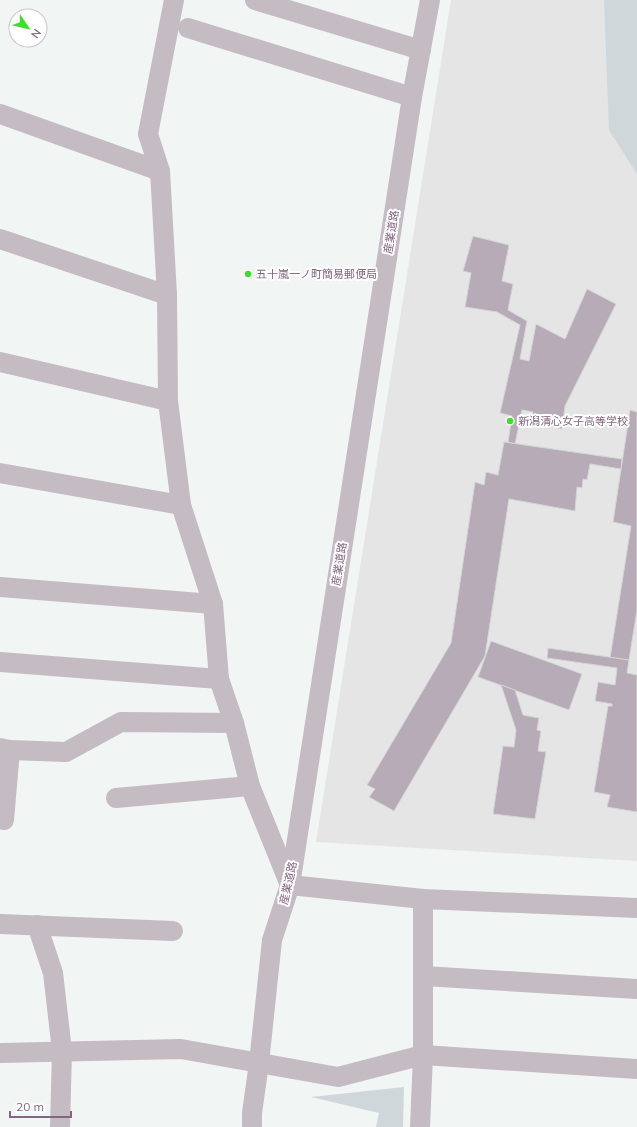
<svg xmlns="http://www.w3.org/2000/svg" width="637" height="1127" viewBox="0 0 637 1127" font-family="Mulish,'Noto Sans JP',sans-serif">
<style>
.built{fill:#e5e5e6}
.green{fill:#d0d7da}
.building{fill:#b7abb7;stroke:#d4d6d5}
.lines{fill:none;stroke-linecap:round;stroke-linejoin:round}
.minor{stroke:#c4bbc3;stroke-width:20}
.poi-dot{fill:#3bdf28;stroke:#fff;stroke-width:1.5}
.labels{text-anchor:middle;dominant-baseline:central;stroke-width:4;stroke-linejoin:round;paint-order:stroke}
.street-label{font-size:11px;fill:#82657f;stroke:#fff}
.poi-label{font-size:11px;fill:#82657f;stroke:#fff;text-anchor:start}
</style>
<rect width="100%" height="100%" fill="#f1f5f4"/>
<!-- built -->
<path class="built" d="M451,0H637V861L316,842Z"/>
<!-- green -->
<g class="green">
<path d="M604,0H637V174L609,130Z"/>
<path d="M404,1087L403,1127H376L379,1113L311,1097Z"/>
</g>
<!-- building -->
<g class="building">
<path d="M473,236L509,245L502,281L513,284L508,310L527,321L520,359L529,361L536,324L565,339L587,289L616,304L565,406L562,429L531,423L533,412L522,410L515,444L508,442L512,416L500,413L520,325L497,312L465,307L471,273L463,271Z"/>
<path d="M630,410L637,412V610L629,660L610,658L631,526L613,522Z"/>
<path d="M504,442L622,459L621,469L590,464L587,480L583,479L582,488L577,487L575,511L509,499L485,656L394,811L369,797L375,789L367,785L451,643L475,482L484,485L486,472L498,475Z"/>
<path d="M491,641L582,674L569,710L478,677Z"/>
<path d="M548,648L629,660L627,673L637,675V812L607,807L610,795L594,792L608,706H612V704L595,701L598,682L615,685L617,668L547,658Z"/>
<path d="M501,685L515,690L523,715L539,718L537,730L541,731L538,751L546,752L535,819L493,814L503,746L514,747L516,730Z"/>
</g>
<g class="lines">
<!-- minor -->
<g class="minor">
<path d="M174,0L148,134L160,171L167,295L168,401L181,505L213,604L219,679L234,723L250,786L290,885L423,899L637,908"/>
<path d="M255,0L421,50"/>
<path d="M188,28L412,97"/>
<path d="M0,114L160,171"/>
<path d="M0,239L167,295"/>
<path d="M0,362L168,401"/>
<path d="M0,473L181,505"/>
<path d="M0,587L213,604"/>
<path d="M0,662L219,679"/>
<path d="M0,748L10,750L66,752L121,722L234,723"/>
<path d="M116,798L250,786"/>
<path d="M4,820L10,750"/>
<path d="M0,924L173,931"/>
<path d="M37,925L53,973L62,1051L60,1127"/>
<path d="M424,976L637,989"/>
<path d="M0,1053L181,1049L338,1077L423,1055L637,1069"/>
<path d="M252,1127V1113L259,1063L272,940L290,885L412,97L430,0"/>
<path d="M420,1127L423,1055V899"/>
</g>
</g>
<!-- markers -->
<g class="poi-dot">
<circle cx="248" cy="274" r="4"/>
<circle cx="510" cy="421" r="4"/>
</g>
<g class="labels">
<!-- street labels -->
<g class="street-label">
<text transform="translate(391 232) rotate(-81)">産業道路</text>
<text transform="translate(339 564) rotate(-81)">産業道路</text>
<text transform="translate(288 883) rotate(-77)">産業道路</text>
</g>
<!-- poi labels -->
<g class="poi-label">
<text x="256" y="274">五十嵐一ノ町簡易郵便局</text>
<text x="518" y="421">新潟清心女子高等学校</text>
</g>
</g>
<!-- north arrow -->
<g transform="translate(28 28) rotate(125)"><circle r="19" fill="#ffffff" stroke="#cdc1cc"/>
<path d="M0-3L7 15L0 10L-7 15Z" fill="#3bdf28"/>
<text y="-6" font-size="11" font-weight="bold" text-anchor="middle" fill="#82657f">N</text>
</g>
<!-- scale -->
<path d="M10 1111v6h61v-6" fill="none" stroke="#82657f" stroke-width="2"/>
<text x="16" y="1111" font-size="12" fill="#82657f" stroke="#ffffff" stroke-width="3" paint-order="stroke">20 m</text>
</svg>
